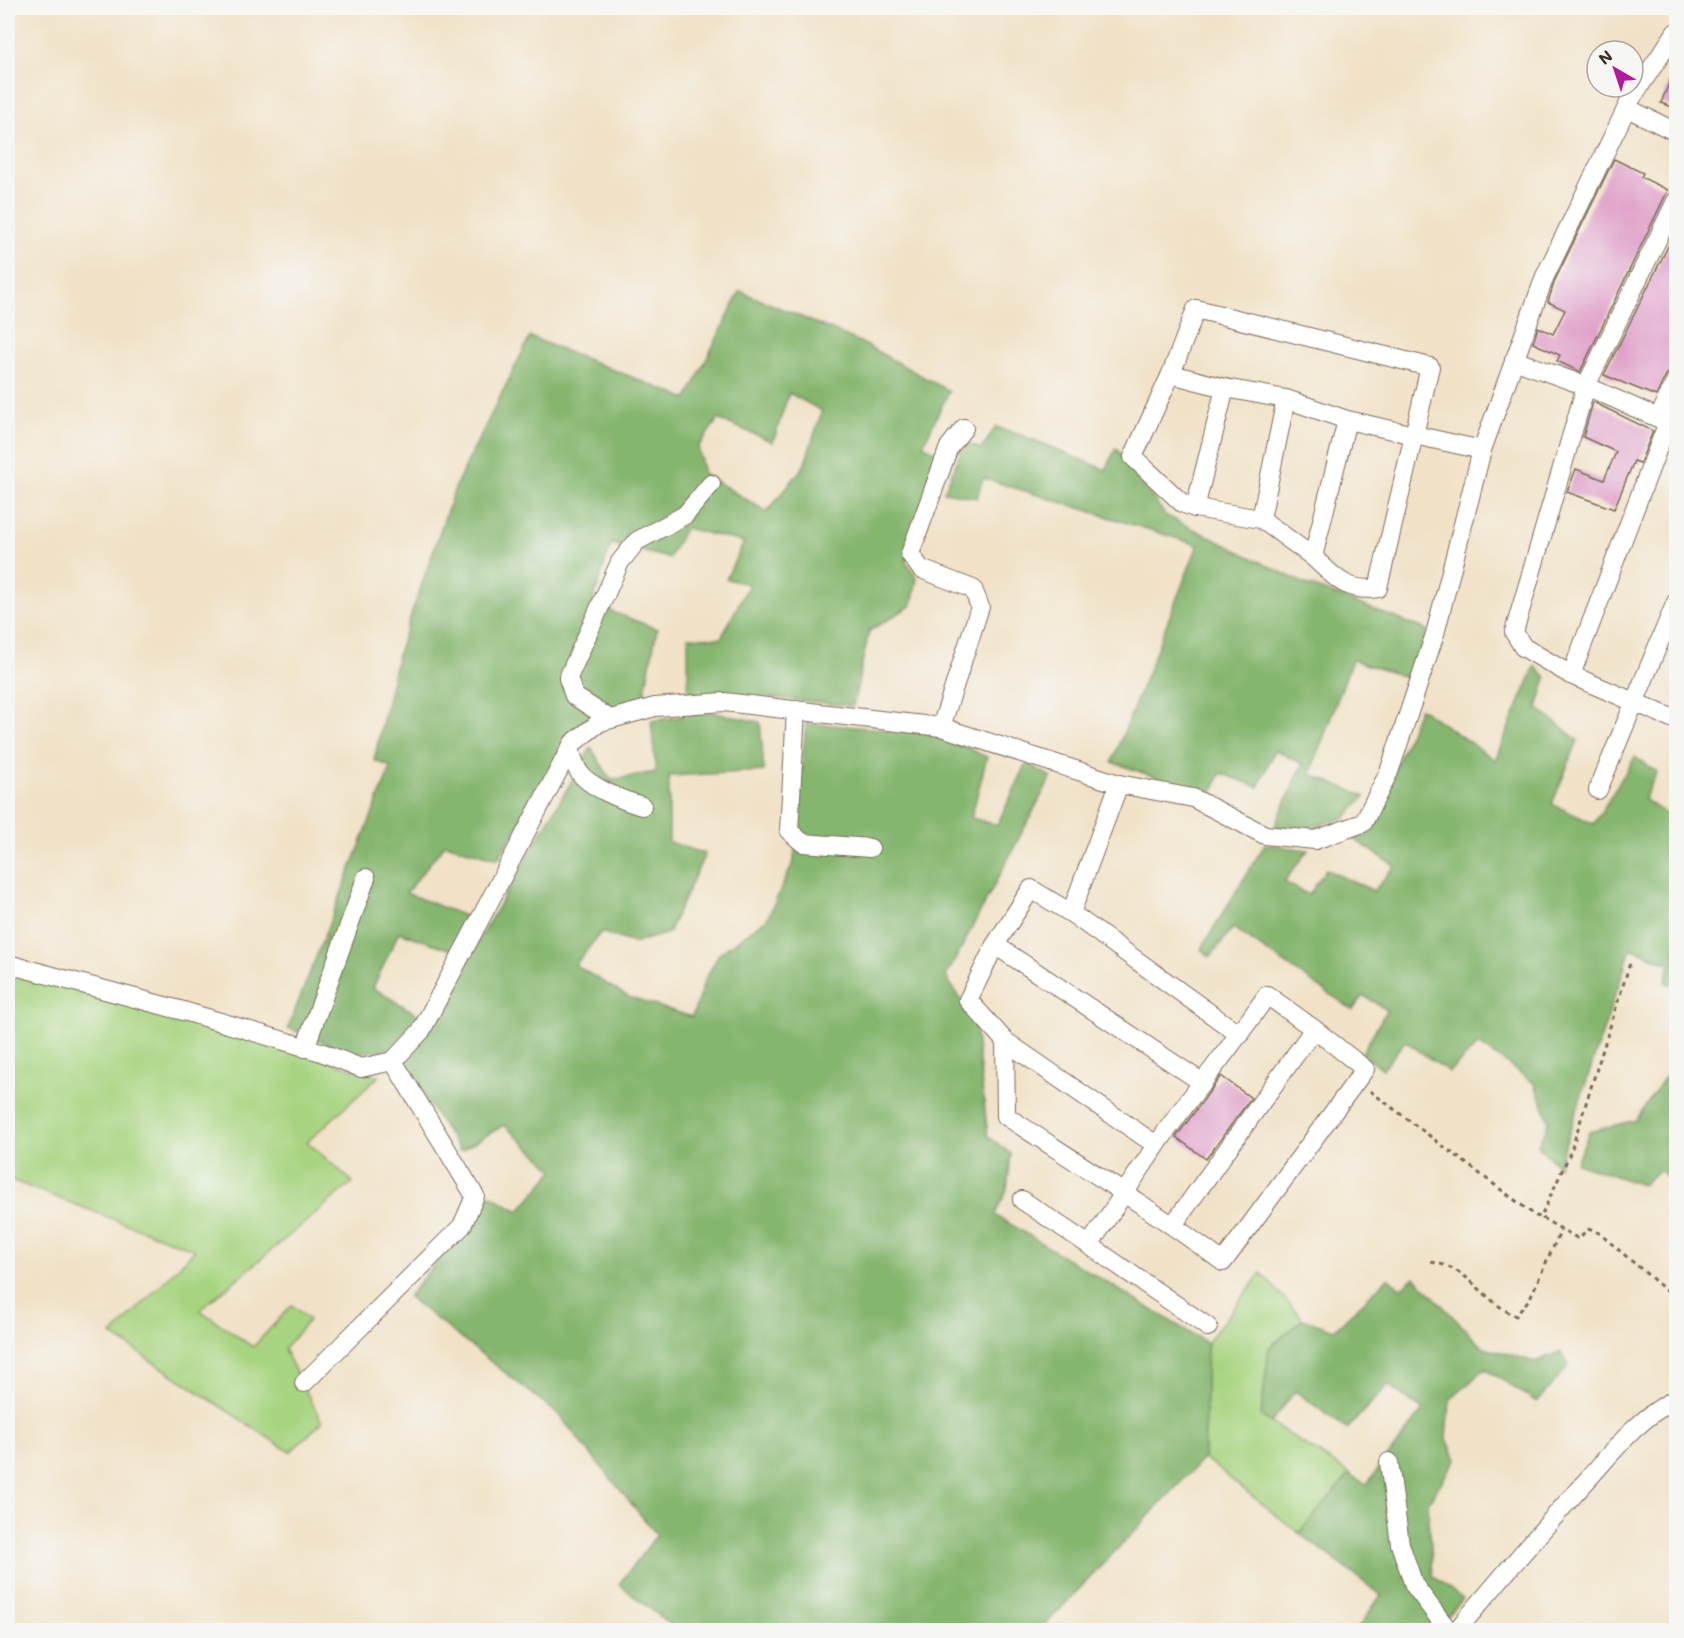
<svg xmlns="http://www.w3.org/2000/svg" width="1684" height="1638" viewBox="0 0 1684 1638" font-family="Mali,sans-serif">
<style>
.green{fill:#a7d480;stroke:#717f4f;stroke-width:1.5}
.forest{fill:#85b66e;stroke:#607046;stroke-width:1.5;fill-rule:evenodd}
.building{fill:#df9dc8}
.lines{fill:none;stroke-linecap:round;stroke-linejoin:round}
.minor-casing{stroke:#7b6a59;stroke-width:20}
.path{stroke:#7b6a59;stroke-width:3;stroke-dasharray:4.5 4.5;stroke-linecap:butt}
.minor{stroke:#fff;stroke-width:18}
</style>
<rect width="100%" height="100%" fill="#f6f6f2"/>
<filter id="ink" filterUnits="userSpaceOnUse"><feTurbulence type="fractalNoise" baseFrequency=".0167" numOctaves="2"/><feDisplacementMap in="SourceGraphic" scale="12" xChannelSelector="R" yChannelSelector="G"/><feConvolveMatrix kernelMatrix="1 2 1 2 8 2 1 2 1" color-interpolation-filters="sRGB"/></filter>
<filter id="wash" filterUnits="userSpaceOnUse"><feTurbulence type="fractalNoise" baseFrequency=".008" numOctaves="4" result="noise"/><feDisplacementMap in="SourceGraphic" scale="24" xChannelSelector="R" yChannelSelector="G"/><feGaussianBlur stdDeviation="1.35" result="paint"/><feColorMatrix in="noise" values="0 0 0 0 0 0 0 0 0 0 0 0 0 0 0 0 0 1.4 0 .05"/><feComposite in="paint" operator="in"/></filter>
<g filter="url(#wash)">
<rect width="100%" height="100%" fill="#f1e2c7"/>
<!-- green -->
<g class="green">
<path d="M8,969L379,1076L307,1142L353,1182L200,1310L253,1347L292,1305L309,1320L284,1349L322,1422L290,1452L112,1335L195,1250L8,1179Z"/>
<path d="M1261,1273L1303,1319L1269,1348L1261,1416L1350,1474L1299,1533L1204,1458L1207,1343Z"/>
</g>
<!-- forest -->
<g class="forest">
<path d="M740,291L862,343L949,391L923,445L942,455L906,561L917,578L912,605L869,631L853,706L743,695L688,697V637L721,638L749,584L726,579L744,542L685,528L669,558L611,544L592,604L657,629L643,702L583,720L498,859L445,844L406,893L467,917L455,951L399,932L373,988L420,1016L388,1050L352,1053L288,1028L391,767L374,760L398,653L456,485L530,337L687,399ZM789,393L822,411L804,466L767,512L704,474L698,447L718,419L773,442Z"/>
<path d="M996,427L1023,436L1106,470L1116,448L1165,515L1301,582L1427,630L1412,679L1352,660L1310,774L1365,796L1345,818L1308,828H1274L1303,764L1275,750L1258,787L1221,773L1210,796L1112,762L1198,545L983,478L977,498L944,492L965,442L981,449Z"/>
<path d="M1535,666L1546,678L1537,708L1578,740L1552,804L1594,824L1635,757L1657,772L1644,799L1676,821V986L1665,983L1670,964L1631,948L1558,1166L1538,1146L1549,1121L1535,1084L1479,1044L1449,1072L1405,1041L1383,1069L1361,1054L1387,1010L1363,995L1353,1010L1233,928L1210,957L1201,949L1265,844L1308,850L1284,882L1309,895L1326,869L1374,891L1395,866L1354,839L1372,824L1420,708L1495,760Z"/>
<path d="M711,712L760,722L764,771L669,776V842L705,854L668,933L633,943L601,932L575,965L628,997L692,1017L705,980L719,954L767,919L794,861L806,723L933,733L987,757L971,818L997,825L1027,763L1051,777L946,977L974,1019L988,1136L1011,1154L1007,1189L995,1215L1207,1343L1204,1458L1040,1630H677L619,1584L657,1535L558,1414L408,1297L490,1195L519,1211L554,1170L504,1125L460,1151L404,1067L591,748L611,780L656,772L651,721Z"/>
<path d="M1665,1077L1676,1080V1185L1659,1170L1642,1185L1576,1163L1589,1132L1636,1120Z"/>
<path d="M1415,1277L1481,1346L1535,1362L1560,1352L1569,1365L1537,1402L1485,1369L1450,1400L1447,1439L1456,1459L1428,1503L1433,1576L1463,1599L1435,1630H1357L1381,1595L1299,1533L1350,1474L1366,1485L1423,1410L1388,1385L1347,1429L1295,1391L1271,1423L1261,1416L1269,1348L1303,1319L1334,1330L1388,1278L1401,1288Z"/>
</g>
<g id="blocks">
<!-- building -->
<g class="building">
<path d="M1676,65H1677V109L1661,103Z"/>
<path d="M1614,159L1643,173L1641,177L1668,190L1580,372L1557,361L1560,355L1533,343L1538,327L1553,334L1565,310L1548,302L1555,280Z"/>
<path d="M1677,228V354L1671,366L1674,367L1673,369L1666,375L1656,396L1604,375Z"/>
<path d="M1593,402L1653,431L1640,463L1634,461L1614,509L1567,492L1576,469L1604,480L1616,452L1583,437Z"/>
<path d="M1221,1076L1251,1098L1206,1159L1176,1137Z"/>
</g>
</g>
</g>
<g filter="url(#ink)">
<use href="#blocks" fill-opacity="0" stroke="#7b6a59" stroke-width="1.5"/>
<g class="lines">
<!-- minor casing -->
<g class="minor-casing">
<g id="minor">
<path d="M1627,108L1676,132"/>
<path d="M1676,201L1586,386L1514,632L1523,647L1571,675L1676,720"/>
<path d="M1514,360L1586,386L1676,426"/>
<path d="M1171,374L1225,388L1286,399L1347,420L1482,450"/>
<path d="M1659,418L1676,380"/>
<path d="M1195,508L1225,388"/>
<path d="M1261,519L1286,399"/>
<path d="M1313,557L1261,519L1195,508L1182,503L1133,457L1171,374L1196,309L1430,367L1378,588C1346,593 1334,576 1313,557L1347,420"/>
<path d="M1571,675L1668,422"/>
<path d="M796,710L789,831L803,843L870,848"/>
<path d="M610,719L574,696L568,678L620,562L637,541L685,515L711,484"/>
<path d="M941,727L980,607L973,589L921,569L910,554L949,447L964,428"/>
<path d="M570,750C573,757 575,766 579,772C589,787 624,801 642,806"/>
<path d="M1598,790L1676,602"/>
<path d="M1071,913L1119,784"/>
<path d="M995,945L1203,1083"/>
<path d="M8,964L187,1012L321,1052L361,1068L393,1061L421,1031L573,743L600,722L655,707L724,702L941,727L1119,784L1193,798L1265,835L1315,840L1363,823L1389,772L1435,634L1482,450L1545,276L1631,99L1676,32"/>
<path d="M1005,1041L1156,1145"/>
<path d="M305,1048L366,878"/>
<path d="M1022,1200L1089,1245C1112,1212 1133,1179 1156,1146C1191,1094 1232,1047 1267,995L1314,1029L1365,1069L1223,1262C1153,1210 1079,1164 1006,1116L1005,1041L968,1000L995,945L1031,889L1071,913L1240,1035"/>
<path d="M1173,1225L1314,1029"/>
<path d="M1089,1245L1208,1327"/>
<path d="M304,1383L462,1226L475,1196L393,1061"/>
<path d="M1389,1462L1400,1544L1414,1585L1448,1630"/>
<path d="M1457,1630C1500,1579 1543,1528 1589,1478C1615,1449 1641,1416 1676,1399"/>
</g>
</g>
<!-- path -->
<g class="path">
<path d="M1370,1091L1536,1216L1541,1217L1571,1151L1631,960"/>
<path d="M1542,1218L1577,1238L1581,1236L1587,1230L1591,1229L1599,1233L1676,1299"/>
<path d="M1431,1262C1471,1268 1482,1301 1516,1316L1530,1298L1561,1230"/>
</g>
<!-- minor -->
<use href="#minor" class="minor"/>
</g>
</g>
<!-- margin -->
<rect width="1684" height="1638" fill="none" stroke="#f6f6f2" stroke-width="30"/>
<!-- north arrow -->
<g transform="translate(1615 69) rotate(321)"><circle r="28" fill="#f6f6f2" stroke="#aba49d" stroke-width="1.5"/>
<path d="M0-4.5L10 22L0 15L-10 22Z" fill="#b5179e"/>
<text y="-9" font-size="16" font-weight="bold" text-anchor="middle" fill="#3b2a1e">N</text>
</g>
</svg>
